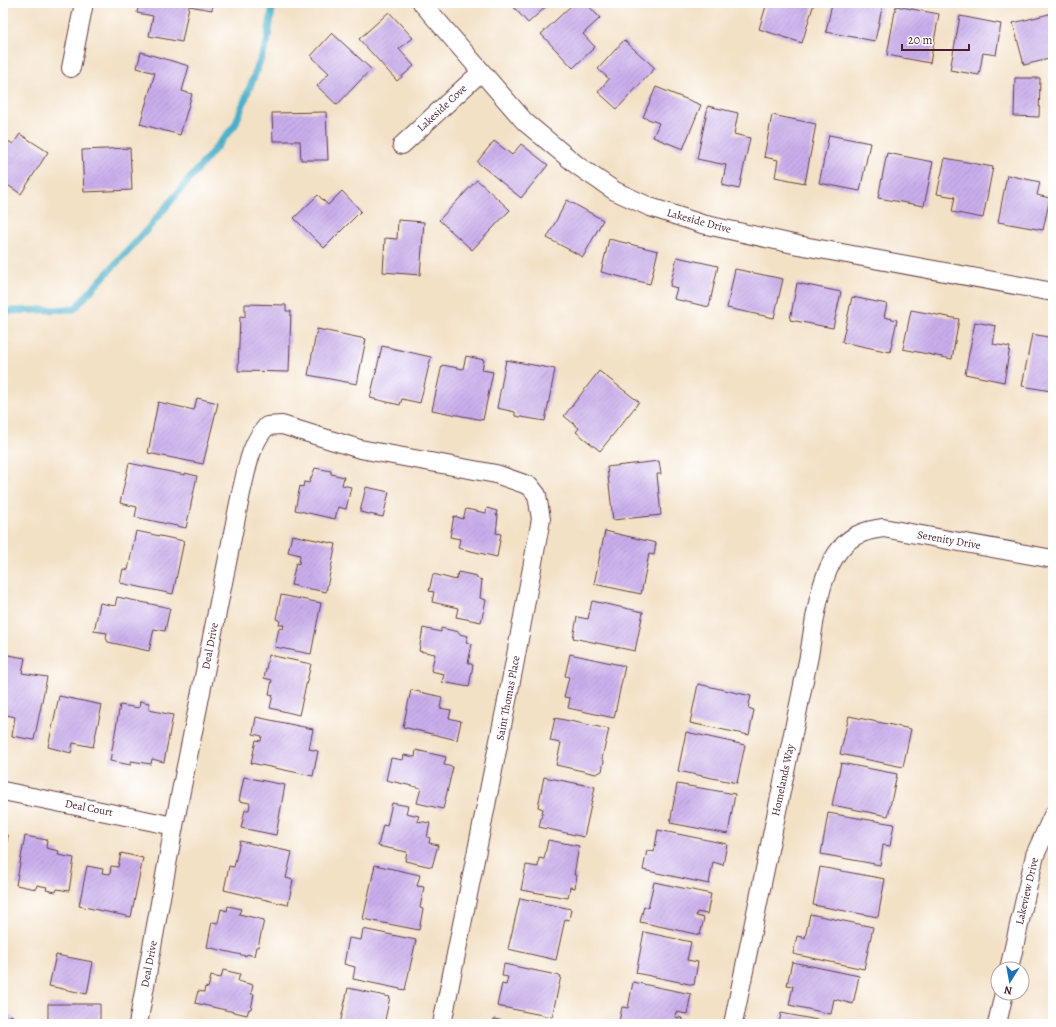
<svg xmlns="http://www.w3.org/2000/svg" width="1056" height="1027" viewBox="0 0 1056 1027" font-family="Alegreya,serif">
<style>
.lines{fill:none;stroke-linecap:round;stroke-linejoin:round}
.stream{stroke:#4aafc9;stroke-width:7}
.building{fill:url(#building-hatch)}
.minor-casing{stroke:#633c42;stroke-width:20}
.minor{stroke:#fff;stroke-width:18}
.labels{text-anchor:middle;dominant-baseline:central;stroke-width:4;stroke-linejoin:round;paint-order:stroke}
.street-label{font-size:11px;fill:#4a1f2b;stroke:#fff}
</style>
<defs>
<pattern id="building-hatch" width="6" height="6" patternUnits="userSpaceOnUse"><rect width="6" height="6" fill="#c8adeb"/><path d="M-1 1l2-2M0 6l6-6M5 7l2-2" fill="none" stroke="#ad94ca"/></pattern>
</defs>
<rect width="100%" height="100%" fill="#fff"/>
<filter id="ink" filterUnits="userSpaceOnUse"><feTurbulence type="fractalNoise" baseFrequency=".025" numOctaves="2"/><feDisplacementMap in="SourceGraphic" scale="8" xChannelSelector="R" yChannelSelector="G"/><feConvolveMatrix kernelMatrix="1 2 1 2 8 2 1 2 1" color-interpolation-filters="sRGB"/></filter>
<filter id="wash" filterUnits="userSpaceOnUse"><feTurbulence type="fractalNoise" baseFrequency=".012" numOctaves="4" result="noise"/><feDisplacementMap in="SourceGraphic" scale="16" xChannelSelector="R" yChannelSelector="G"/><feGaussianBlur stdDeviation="0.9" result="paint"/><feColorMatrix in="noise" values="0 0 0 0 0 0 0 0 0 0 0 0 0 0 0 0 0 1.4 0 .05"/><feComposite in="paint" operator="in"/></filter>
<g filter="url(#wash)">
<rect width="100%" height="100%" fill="#f3e1c6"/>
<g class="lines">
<!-- stream -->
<path class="stream" d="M3,317L9,311L74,309L145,232L235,125L267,43L273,3"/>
</g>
<g id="blocks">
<!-- building -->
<g class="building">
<path d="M139,3H213L212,10L189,6L182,42L149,36L153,16L137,13Z"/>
<path d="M510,3H550L528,23Z"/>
<path d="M574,3H586L600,18L583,34L595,47L573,68L541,34Z"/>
<path d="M767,3H814L802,43L759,29Z"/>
<path d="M832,3H883L875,41L826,32Z"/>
<path d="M896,6L939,14L930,63L887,55Z"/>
<path d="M389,12L413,38L399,49L414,66L397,81L359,39Z"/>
<path d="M1053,13V58L1024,65L1013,23Z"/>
<path d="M960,16L1001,24L996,55L983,53L979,75L950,70Z"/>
<path d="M332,33L371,69L337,105L317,86L329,73L311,56Z"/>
<path d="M624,40L655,68L617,109L598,92L609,79L598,69Z"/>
<path d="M141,52L189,66L182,91L192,94L180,135L140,124L155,73L137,68Z"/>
<path d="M1015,78H1040L1039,117L1014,116Z"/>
<path d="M656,87L701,105L683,149L653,137L659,123L643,117Z"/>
<path d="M708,106L738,113L734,134L750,138L739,189L722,185L726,165L697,159Z"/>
<path d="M326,112L328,160H301L300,141H273L272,113Z"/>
<path d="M772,115L816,124L805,183L775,177L778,160L764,157Z"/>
<path d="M20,134L48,152L21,194L3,182V138L13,144Z"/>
<path d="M829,135L870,143L860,191L819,183Z"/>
<path d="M494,141L512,155L521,144L548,165L521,198L477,162Z"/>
<path d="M130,148L132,190L84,192L82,150Z"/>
<path d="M887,153L933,162L924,206L878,198Z"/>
<path d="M945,158L993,167L983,218L952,212L955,197L937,194Z"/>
<path d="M1007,175L1040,182L1037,195L1050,198L1043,230L998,222Z"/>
<path d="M477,180L510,210L472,250L439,220Z"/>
<path d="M342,191L361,211L324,248L294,218L318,195L328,205Z"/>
<path d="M567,200L603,220L583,257L547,238Z"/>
<path d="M398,220L424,222L420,275L383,272L385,238L397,239Z"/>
<path d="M609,239L658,251L650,284L601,272Z"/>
<path d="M677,257L718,266L709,307L674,299L677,288L670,286Z"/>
<path d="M735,269L783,279L774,318L727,308Z"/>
<path d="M797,283L841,292L833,328L790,320Z"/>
<path d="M852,297L887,304L884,317L897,320L890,352L842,342Z"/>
<path d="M245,304L286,305V311H291L289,372L238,371L240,316L245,317Z"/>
<path d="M911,310L959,319L952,359L903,349Z"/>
<path d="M975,322L996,326L993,344L1010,347L1004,382L965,374Z"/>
<path d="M317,329L366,339L357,384L308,375Z"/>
<path d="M1032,334L1053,338V381L1051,391L1022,386Z"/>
<path d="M382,346L431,357L420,403L402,399L400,405L370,398Z"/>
<path d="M466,356L484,360L482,370L493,372L483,420L432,410L442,365L463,369Z"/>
<path d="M506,360L555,369L545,421L515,416V412L497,408Z"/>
<path d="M599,371L639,402L600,451L576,432L579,428L564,416Z"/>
<path d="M197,398L218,403L203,464L148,453L158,402L194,410Z"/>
<path d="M659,461L661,474H657L661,515L613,520L607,467Z"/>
<path d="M129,463L185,475V473L197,476L186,528L135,517L137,507L120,503Z"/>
<path d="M315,468L331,471V474L344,477L342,485L351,487L346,509L338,507L335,519L295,510L300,486L303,487L304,482L309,483Z"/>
<path d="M366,487L389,492L383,517L360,512Z"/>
<path d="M487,508L497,511L496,515L498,516L496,533L501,534L497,557L458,548L460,539L450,537L454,516L463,519L466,509L486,513Z"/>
<path d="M136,531L184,541L173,594L120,583L123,569L128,570Z"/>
<path d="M605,531L656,543L654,555L649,554L641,594L594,584Z"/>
<path d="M292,535L336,544L326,592L291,585L296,563L299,564L300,555L288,552Z"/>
<path d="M458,572L477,576L476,578L482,580L480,598L486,600L481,622L456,617L458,608L432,602L434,592L429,591L433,574L456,580Z"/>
<path d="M281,595L321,603L311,654L275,647L279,628L283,629L284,625H279L280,621L276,619Z"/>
<path d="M117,597L170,608L165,631L154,629L149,651L108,642L106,638L107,633L94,631L100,603L115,606Z"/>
<path d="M592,601L643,612L635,651L573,638L577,617L588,619Z"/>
<path d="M423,628L441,632V628L459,632V634L468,636L466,642L472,644L468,663L473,665L469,687L442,682L444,674L431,671L435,654L419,651Z"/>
<path d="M3,654L25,658L22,673L47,677L34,740L12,736L15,717L3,714Z"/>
<path d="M570,654L625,666L614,718L568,708L570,698L564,697L569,677L565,676Z"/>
<path d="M269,655L311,664L299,715L270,708L273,695L269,694L272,680L264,678Z"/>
<path d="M698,684L751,696L748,708L754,710L749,735L690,723Z"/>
<path d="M411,690L442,697L440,708L451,710L449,718L461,721L457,740L403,727Z"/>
<path d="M59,696L102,705L93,747L73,743L71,753L48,747Z"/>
<path d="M140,701L149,703V710L173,715L164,762L152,759L151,764L131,761V765L110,761L120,705L139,708Z"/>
<path d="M849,716L911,729L903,767L840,754Z"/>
<path d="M256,717L313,729L309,749L318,751L313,776L251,763L256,740L261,741L262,736L253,734Z"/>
<path d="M555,718L609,729L602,758L604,761L602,771L596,774L556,765L561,743L550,741Z"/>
<path d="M686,732L745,745L737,783L678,771Z"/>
<path d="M416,750L446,757L444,765L453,767L443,809L417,803L421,788L386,780L391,758L403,760L404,755L415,757Z"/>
<path d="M841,763L897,774L888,816L832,805Z"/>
<path d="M244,777L285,785L276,835L241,828L245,810H249L250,803L239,801Z"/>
<path d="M544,777L595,787L584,837L539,827L543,809L538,807Z"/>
<path d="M677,784L735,794L728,834L670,823Z"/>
<path d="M392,803L408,806L406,813L419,816L417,821L430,823L427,837L430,838L429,843L438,845L432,867L405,861L407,852L378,846L383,825L387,826Z"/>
<path d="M828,813L894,824L890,846L883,845L880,865L821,854Z"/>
<path d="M658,830L727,844L723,865L713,862L709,884L643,870L647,850L654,852Z"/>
<path d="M3,834L8,836L4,855L3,854Z"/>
<path d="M25,836L47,840L46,848L59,851L58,855L74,858L69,891L57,889L56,892L46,890L47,887L37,885L36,889L16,885Z"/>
<path d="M548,840L579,846L574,875H577L575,888L570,887L568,898L521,890L526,865L538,867L539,858L544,859Z"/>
<path d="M240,841L292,852L286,878L293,880L288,905L224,890L229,866L234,867Z"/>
<path d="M121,853L143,858L131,917L79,906L87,866L103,869L102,873L110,874L111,866L118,867Z"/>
<path d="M375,865L420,875L417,886L424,887L420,908L423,909L419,930L363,919Z"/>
<path d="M820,867L885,879L878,917L813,905Z"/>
<path d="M654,882L711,894L707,914L697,912L696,916L704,918L700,935L640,922L644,906L648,908Z"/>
<path d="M520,898L571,909L569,920L565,919L556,960L508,949Z"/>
<path d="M228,906L241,909L239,914L264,920L258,947H256L254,956L247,954L246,956L207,947L212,922L218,923L221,909L227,911Z"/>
<path d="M810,914L873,927L864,969L793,954L797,936L805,938Z"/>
<path d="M363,929L416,940L405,990L353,979L355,967L344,964L349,938L361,940Z"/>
<path d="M644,932L691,942L687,960L698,962L694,985L636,973Z"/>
<path d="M56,955L93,962L87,994L49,986Z"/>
<path d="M792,962L859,976L853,1004L834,999L831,1014L789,1005L793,986L787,985Z"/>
<path d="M504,964L561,976L552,1017L497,1006L502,984L506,985L508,977L502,976Z"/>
<path d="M223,970L240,974L238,981L253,985L251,994H254L251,1009H249L247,1015L195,1003L198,991L204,992L205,987L208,988L211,976L221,978Z"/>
<path d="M633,982L691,994L687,1014L676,1012L675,1017L682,1018L681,1024H628L619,1022L622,1007L628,1008Z"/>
<path d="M348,988L390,997L384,1024H340Z"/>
<rect x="48" y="1004" width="52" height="20"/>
<path d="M781,1013L833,1023V1024H779Z"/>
<path d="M12,1015L16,1024H3V1018Z"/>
<path d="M494,1019L514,1023V1024H493Z"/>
</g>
</g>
</g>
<g filter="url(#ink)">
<use href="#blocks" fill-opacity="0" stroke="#633c42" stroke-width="1"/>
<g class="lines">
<!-- minor casing -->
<g class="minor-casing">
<g id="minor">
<path d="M422,3L525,122L578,166L615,191L650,207L702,224L798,245L1053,292"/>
<path d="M71,68L84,3"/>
<path d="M402,145L481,72"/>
<path d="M3,791L174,826"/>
<path d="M1009,969L1035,855L1053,815"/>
<path d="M138,1024L174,826L241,493C247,469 250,444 267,426L282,425L360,449L496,474L530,486L537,495L541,519L514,666L442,1024"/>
<path d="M733,1024L809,656C815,620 820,548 862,533C869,530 876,529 883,528L1053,559"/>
<path d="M997,1024L1004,993"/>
</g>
</g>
<!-- minor -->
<use href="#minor" class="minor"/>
</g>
</g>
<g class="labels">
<!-- street labels -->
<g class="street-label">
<text transform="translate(442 108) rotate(-43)">Lakeside Cove</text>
<text transform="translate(699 221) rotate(15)">Lakeside Drive</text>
<text transform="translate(949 540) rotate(10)">Serenity Drive</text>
<text transform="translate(210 646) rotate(-79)">Deal Drive</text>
<text transform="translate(508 698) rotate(-79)">Saint Thomas Place</text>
<text transform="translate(783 780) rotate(-78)">Homelands Way</text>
<text transform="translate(89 808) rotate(11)">Deal Court</text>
<text transform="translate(1027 891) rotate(-77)">Lakeview Drive</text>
<text transform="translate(149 964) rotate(-79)">Deal Drive</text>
</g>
</g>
<!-- margin -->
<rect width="1056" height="1027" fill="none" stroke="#fff" stroke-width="16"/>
<!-- north arrow -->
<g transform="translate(1010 981) rotate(191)"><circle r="19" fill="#ffffff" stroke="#b7a5aa"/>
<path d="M0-3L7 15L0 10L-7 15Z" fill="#1f6fb2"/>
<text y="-6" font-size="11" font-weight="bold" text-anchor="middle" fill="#4a1f2b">N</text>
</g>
<!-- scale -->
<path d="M902 44v6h67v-6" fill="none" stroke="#4a1f2b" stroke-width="2"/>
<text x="908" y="44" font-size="12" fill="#4a1f2b" stroke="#ffffff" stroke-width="3" paint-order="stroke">20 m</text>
</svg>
